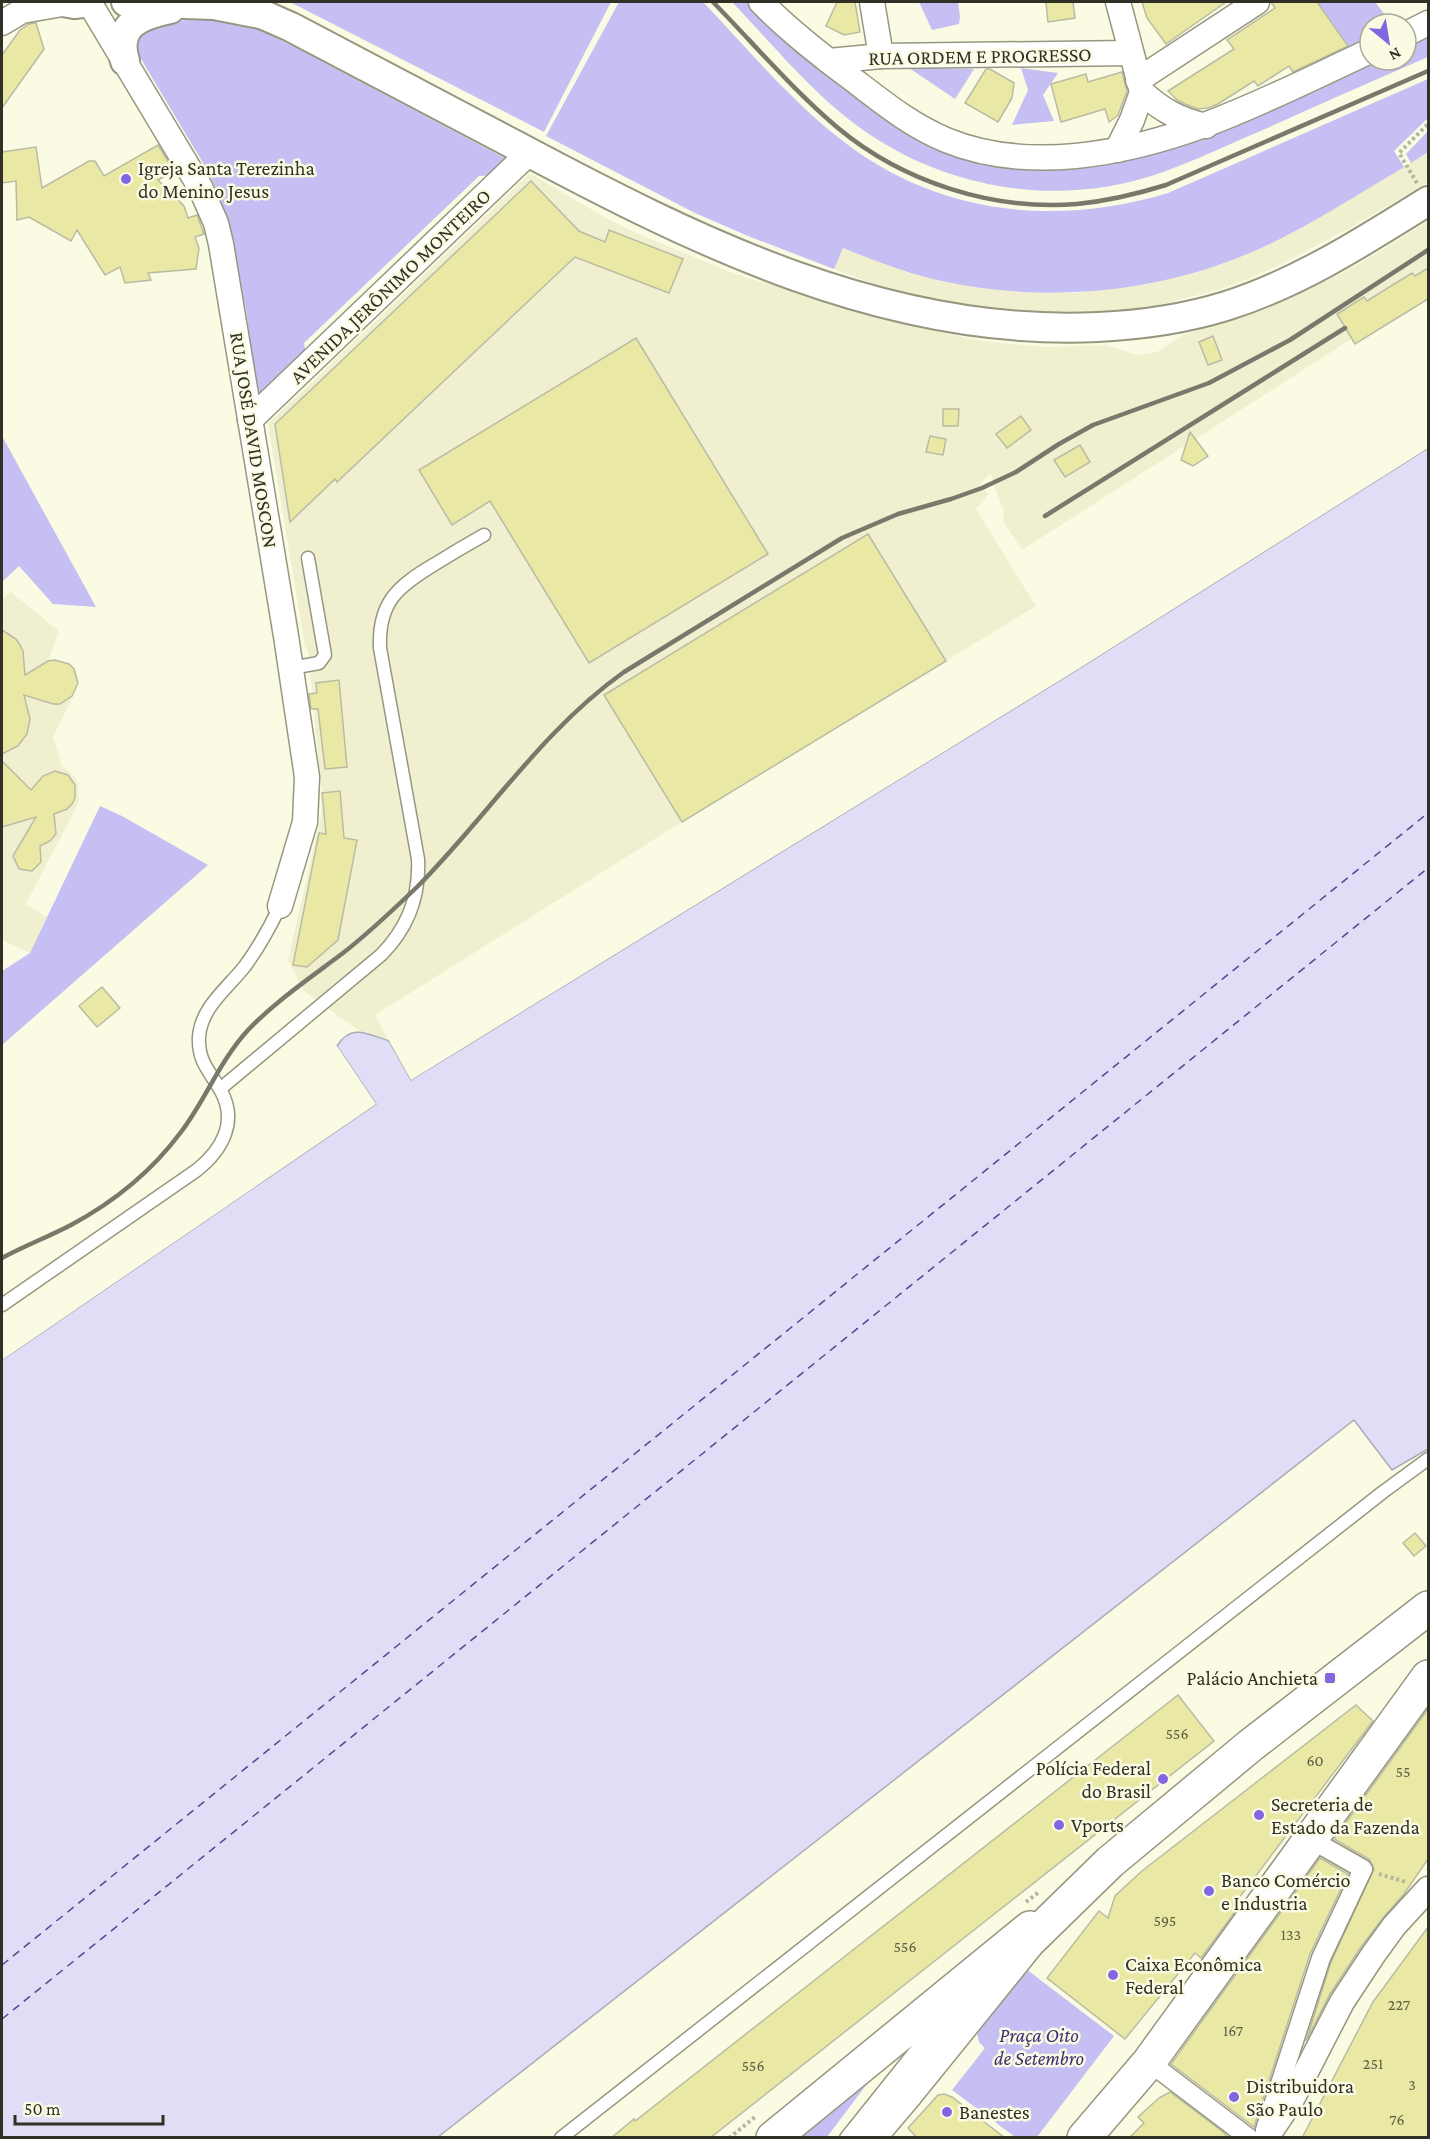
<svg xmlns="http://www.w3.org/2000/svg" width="1430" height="2139" viewBox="0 0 1430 2139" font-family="'Crimson Pro',serif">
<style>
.built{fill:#f0f0d1}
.green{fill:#c5bff3}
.water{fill:#e0def7;stroke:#abaab9;stroke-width:1.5}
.pier{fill:#fbfbe3}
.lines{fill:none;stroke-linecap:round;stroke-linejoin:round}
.ferry{stroke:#564790;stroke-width:1.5;stroke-dasharray:8 6;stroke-linecap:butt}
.building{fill:#e9e9a5;stroke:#babba4;stroke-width:1.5}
.service-casing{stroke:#979781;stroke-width:15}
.pedestrian-casing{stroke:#979781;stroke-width:21}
.minor-casing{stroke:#979781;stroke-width:27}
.tertiary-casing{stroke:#979781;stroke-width:32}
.secondary-casing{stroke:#979781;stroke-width:36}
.primary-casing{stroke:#979781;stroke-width:36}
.path{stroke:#b5b5a3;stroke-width:4;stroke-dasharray:3 3;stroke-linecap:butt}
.service{stroke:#fff;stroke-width:12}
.pedestrian{stroke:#fff;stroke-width:18}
.minor{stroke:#fff;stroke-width:24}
.tertiary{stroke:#fff;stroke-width:28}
.secondary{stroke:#fff;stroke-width:33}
.primary{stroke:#fff;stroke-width:33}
.rail{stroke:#79796b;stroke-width:4.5}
.poi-dot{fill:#8166e1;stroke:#fbfbe3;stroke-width:2}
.labels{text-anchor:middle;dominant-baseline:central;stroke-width:5;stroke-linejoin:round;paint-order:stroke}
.number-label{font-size:16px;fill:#5e5e46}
.street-label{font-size:20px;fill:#303027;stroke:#fbfbe3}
.poi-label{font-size:20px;fill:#303027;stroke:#fbfbe3;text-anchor:start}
.park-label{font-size:20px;font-style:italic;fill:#3f2f76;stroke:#fbfbe3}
</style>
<rect width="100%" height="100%" fill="#fbfbe3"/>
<!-- built -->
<g class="built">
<path d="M1428,152V182L1350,228L1284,263L1251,278L1218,290L1148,308L1113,313L1005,315L900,294L834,269L843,247L907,272L974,287L1042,293H1076L1144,285L1243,256L1274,242Z"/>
<path d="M530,173L606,218L634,232L735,274L906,325L982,341L1046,347L1105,345L1138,355L1157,352L1183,335L1252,313L1335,277L1374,255L1428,221V290L1022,550L1003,521L1004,512L990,473L980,485L989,494L976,509L1036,606L682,822L375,1015L389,1041L359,1031L304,991L288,960L323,806L308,651L305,647L268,424Z"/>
<path d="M11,592L59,631L48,661L55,660L69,664L77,676L78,683L76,690L53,737L62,766L74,776L78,783L79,802L26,904L47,917L30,953L2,940V599Z"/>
</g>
<!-- green -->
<g class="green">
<path d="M290,2H611L544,132Z"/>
<path d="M619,2H703C745,46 786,95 834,134C931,214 1051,228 1168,193L1428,79V118L1394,151L1404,167C1361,193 1318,220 1274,242C1171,292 1053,305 942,281C908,274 876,261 843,248L834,269L748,236L695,213L546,136Z"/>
<path d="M732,2H747L788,41L894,124L1043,168L1370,60H1406V43L1428,33V57C1373,81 1318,105 1263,130C1229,144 1197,160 1163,172C1066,207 957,192 872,136C818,101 776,48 732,2Z"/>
<path d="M919,2H958L960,17L959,24L932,30Z"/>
<path d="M1317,2H1375L1392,24H1370V37L1349,47Z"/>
<path d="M215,17L241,21L295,47L508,160L502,175L479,176L304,343L307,358L258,400L246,310L225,211L209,173L138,54L136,49V36L149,24Z"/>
<path d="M909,68L974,69L955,99Z"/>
<path d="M1021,68L1058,73L1043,95L1054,121L1012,125L1028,90Z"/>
<path d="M1428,131V152L1411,163L1406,154Z"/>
<path d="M2,436L96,607L53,604L19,566L2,582Z"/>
<path d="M100,806L122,816L208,865L2,1045V971L30,953Z"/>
<path d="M1026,1969L1114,2036L1037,2137H1015L952,2090L985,2048L979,2042L977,2033Z"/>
<path d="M876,2072L827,2137L781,2138Z"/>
</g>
<!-- water -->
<path class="water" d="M1428,448V1449L1392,1470L1354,1420L438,2137L2,2138V1360L376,1104L337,1046C351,1023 368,1034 389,1041L411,1080L1075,671Z"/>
<!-- pier -->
<g class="pier">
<path d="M1428,445V448L1075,671L411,1080L387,1037L391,1039L412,1076L1073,668Z"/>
<path d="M337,1046L376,1104L2,1360V1356L372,1103L334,1048Z"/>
</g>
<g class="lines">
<!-- ferry -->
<g class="ferry">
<path d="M2,1965L1428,813"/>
<path d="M2,2019L1428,868"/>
</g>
</g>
<!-- building -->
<g class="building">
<path d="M837,2H855L860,32L844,35L826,26Z"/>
<path d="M1046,2H1073L1075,18L1048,22Z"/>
<path d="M1142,2H1226L1166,44L1147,18Z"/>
<path d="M1271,2H1317L1348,46L1293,72L1289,66L1258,86L1254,81L1218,104L1208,108L1198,109L1185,104L1177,100L1168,91L1234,49L1227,40L1275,8Z"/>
<path d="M36,23L44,49L2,108V55L20,30L29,24Z"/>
<path d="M986,69H990L1014,83L1012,98L998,122L965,103Z"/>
<path d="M1122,72L1127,91L1118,115L1109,122L1105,109L1061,122L1051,84L1086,74L1088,82Z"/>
<path d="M158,145L174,171L158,180L184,206L188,218L197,215L203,231L204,234L195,237L199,248L196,269L148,273L151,280L125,283L120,267L105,275L77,230L71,241L29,217L17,220L16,181L2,183V152L36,147L42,188L89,161H95L104,176Z"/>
<path d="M531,181L579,231L605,242L609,230L683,259L669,293L575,257L337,482L335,479L290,522L275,424Z"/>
<path d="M1428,268V299L1355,344L1337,314L1364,297L1367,301L1412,273L1415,276Z"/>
<path d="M1213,336L1222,360L1208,365L1199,342Z"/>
<path d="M636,338L768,554L589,663L490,501L452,525L419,470Z"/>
<path d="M943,409H959L958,426H943Z"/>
<path d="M1021,416L1031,430L1007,448L996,434Z"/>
<path d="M1190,432L1208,456L1193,466L1181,460Z"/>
<path d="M930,436L946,439L943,455L926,452Z"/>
<path d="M1080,445L1090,462L1065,477L1054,460Z"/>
<path d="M868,534L946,661L682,822L604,695Z"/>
<path d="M2,630L16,639L20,645L23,651L25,675L48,661L55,660L69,664L74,669L78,683L72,696L60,704H53L24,695L30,719L27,734L18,746L2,754Z"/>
<path d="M339,680L347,767L325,769L318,709H311L309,694L317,693L316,683Z"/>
<path d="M2,761L31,790L43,776L55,771L68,775L75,785V798L72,804L67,809L54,814L56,834L50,841L40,846L41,862L32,871L19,869L13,856L36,817L2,827Z"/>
<path d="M340,791L344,838L357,840L338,940L307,967L293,965L319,833L326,834L322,793Z"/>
<path d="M102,987L120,1008L97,1027L79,1006Z"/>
<path d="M1415,1533L1426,1546L1414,1556L1403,1543Z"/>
<path d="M1178,1695L1214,1741L710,2138H611L634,2119L635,2121Z"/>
<path d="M1356,1705L1373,1721L1239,1898L1243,1901L1201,1958L1195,1953L1125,2039L1047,1978L1099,1911L1108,1918L1115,1896L1142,1871Z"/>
<path d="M1428,1709V1859L1404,1894L1383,1918L1361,1947L1330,1994L1306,2041L1331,1962L1374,1869L1369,1859L1334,1839Z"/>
<path d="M1320,1858L1348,1874L1310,1954L1254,2127L1171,2064Z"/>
<path d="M1428,1927V2138H1302L1373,2002Z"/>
<path d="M1170,2092L1222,2131L1229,2138H1129L1144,2123L1138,2117L1159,2098Z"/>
<path d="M944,2094L952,2097L1005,2138H917L908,2128L938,2095Z"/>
</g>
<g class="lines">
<!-- service casing -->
<g class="service-casing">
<g id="service">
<path d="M291,668L319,663L325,655L308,558"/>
<path d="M220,1089L381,955C408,928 420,897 418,859L380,648C378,602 398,586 435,564C451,554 468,544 484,535"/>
<path d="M2,1305L197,1170C222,1150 238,1122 221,1091C210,1071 198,1063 199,1037C201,1007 228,988 245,966C259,947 270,927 280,906"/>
<path d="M561,2138L1383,1492L1428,1459"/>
<path d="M846,2138L941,2019"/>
</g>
</g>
<!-- pedestrian casing -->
<g class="pedestrian-casing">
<g id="pedestrian">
<path d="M1149,2062L1249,2138"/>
<path d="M1265,2130L1321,1958L1363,1869L1312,1840"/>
</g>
</g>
<!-- minor casing -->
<g class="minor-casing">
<g id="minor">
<path d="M89,2L200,187L216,223L221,244L286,636L307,777L305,822L280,906"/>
<path d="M761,2C788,30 819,54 851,78C881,101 910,125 946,140C987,157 1032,160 1076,156C1184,145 1273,96 1370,51"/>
<path d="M872,2L881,56"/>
<path d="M2,23L22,11L68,3"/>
<path d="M1406,34L1428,23"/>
<path d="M829,61L881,56L1131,53"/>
<path d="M1138,80L1257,2"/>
<path d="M1142,92C1161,110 1180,120 1206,126"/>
<path d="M1117,150L1132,120L1142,92L1118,2"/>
<path d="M250,420L529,153"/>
<path d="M1266,2138L1291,2101L1342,2002L1373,1955L1394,1926L1428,1889"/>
</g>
</g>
<!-- tertiary casing -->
<g class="tertiary-casing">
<g id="tertiary">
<path d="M63,2L74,4L90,2"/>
<path d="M126,2L214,5L260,14"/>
<path d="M243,2L266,16L291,27C366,66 440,106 515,145C697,242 887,337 1098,327C1141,325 1184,319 1226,306C1299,283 1364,241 1428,201"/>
<path d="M125,61C114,25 141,15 170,9"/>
</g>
</g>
<!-- secondary casing -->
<g class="secondary-casing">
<path id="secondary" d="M773,2138L1030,1928"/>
</g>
<!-- primary casing -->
<g class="primary-casing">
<g id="primary">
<path d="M868,2138L907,2092L1029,1941L1110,1862L1251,1745L1428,1608"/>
<path d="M1084,2138L1149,2062L1428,1677"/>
</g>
</g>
<!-- path -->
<g class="path">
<path d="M1417,183L1399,153L1428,124"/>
<path d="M1379,1874L1406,1882"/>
<path d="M1026,1902L1039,1892"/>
<path d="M729,2138L755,2117"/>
</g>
<!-- service -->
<use href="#service" class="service"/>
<!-- pedestrian -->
<use href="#pedestrian" class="pedestrian"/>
<!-- minor -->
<use href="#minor" class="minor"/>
<!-- tertiary -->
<use href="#tertiary" class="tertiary"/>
<!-- secondary -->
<use href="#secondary" class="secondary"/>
<!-- primary -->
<use href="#primary" class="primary"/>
<!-- rail -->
<g class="rail">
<path d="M713,2C754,44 793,90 838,128C903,182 993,211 1077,204C1107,201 1137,194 1166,185L1428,71"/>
<path d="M1045,516L1345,328"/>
<path d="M2,1258C24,1246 48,1237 71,1225C114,1202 152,1171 181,1132C206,1099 219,1062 248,1030C277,1000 310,978 343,953C369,933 393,910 417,887C487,817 542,730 624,672L842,538L898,514L951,499L982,488L1016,472L1059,444L1093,425L1209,383L1290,340L1428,250"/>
</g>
</g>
<!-- markers -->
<g class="poi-dot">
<circle cx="126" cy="179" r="6"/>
<rect x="1324" y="1672" width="12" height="12" rx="3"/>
<circle cx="1163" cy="1779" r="6"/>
<circle cx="1259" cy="1815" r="6"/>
<circle cx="1059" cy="1825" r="6"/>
<circle cx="1209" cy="1891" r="6"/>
<circle cx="1113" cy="1975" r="6"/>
<circle cx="1234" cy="2097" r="6"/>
<circle cx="947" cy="2112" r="6"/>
</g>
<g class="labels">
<!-- number labels -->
<g class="number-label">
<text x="1177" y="1733">556</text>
<text x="1315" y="1760">60</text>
<text x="1403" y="1771">55</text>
<text x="1165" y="1920">595</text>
<text x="1291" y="1934">133</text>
<text x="905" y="1946">556</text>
<text x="1399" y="2004">227</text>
<text x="1233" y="2030">167</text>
<text x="1373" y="2063">251</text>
<text x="753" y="2065">556</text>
<text x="1412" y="2084">3</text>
<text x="1397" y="2119">76</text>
</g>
<!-- street labels -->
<g class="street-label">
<text transform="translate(980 56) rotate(-1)">RUA ORDEM E PROGRESSO</text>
<text transform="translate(390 286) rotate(-44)">AVENIDA JERÔNIMO MONTEIRO</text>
<text transform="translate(254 440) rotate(81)">RUA JOSÉ DAVID MOSCON</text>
</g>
<!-- poi labels -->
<g class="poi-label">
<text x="138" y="168">Igreja Santa Terezinha<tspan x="138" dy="23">do Menino Jesus</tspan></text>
<text x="1318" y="1678" text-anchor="end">Palácio Anchieta</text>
<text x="1151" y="1768" text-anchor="end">Polícia Federal<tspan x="1151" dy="23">do Brasil</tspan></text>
<text x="1271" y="1804">Secreteria de<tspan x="1271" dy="23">Estado da Fazenda</tspan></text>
<text x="1071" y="1825">Vports</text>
<text x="1221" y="1880">Banco Comércio<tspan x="1221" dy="23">e Industria</tspan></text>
<text x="1125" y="1964">Caixa Econômica<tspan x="1125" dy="23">Federal</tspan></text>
<text x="1246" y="2086">Distribuidora<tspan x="1246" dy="23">São Paulo</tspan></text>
<text x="959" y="2112">Banestes</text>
</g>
<!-- park labels -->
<g class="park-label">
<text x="1039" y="2035">Praça Oito<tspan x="1039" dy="23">de Setembro</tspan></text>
</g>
</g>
<!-- border -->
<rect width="1430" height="2139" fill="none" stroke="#303027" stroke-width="6"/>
<!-- north arrow -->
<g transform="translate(1388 42) rotate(150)"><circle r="28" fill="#fbfbe3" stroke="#aaaa98" stroke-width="1.5"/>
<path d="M0-4.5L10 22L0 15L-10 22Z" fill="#8166e1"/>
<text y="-9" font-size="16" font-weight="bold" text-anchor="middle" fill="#303027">N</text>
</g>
<!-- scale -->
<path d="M15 2115v9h148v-9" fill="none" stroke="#303027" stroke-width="3"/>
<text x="24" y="2115" font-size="18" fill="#303027" stroke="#fbfbe3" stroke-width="4.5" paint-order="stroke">50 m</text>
</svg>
